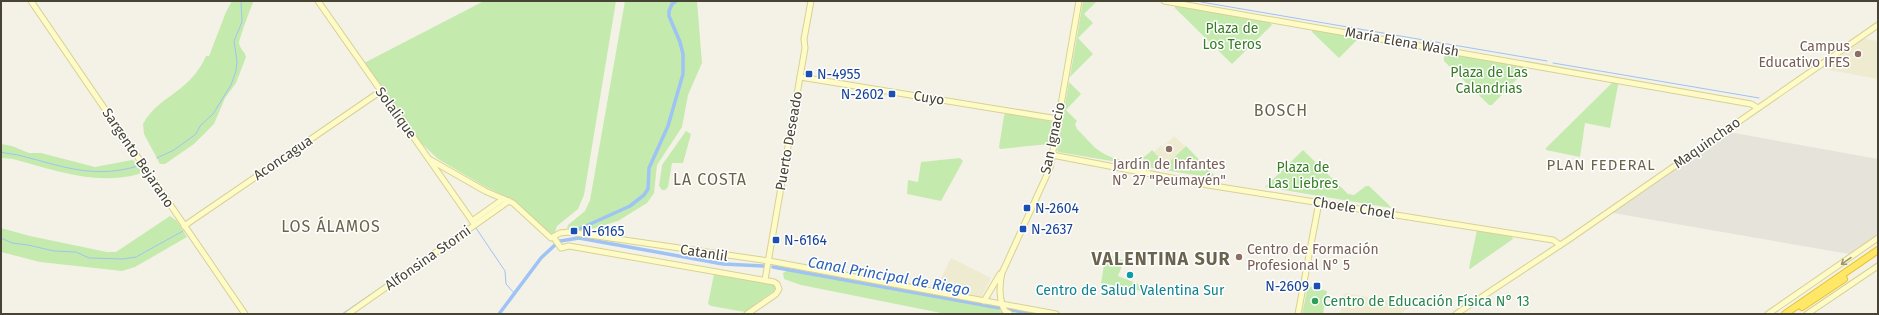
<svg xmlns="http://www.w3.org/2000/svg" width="1879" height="315" viewBox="0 0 1879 315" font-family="'Fira Sans',sans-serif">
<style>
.industrial{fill:#e6e3db}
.education{fill:#eeebd0}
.green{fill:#c4ebad}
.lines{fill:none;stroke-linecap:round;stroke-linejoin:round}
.stream{stroke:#9fc3f4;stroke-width:1}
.canal{stroke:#9fc3f4;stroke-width:3.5}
.secondary-casing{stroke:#d7d194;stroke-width:7}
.highway-casing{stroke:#e6c32f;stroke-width:8}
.secondary{stroke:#fffbc6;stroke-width:5}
.highway{stroke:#ffe767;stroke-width:6}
.oneway{stroke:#9a9676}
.education-dot{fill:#8d6e63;stroke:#fff;stroke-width:1.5}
.transit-dot{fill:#1a4fb4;stroke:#fff;stroke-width:1.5}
.culture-dot{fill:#0f9aa8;stroke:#fff;stroke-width:1.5}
.leisure-dot{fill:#2e9e5b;stroke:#fff;stroke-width:1.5}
.labels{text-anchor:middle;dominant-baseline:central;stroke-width:3;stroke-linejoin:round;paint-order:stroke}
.park-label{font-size:14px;fill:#377d25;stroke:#fff}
.street-label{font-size:14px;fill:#484435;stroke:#fff}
.education-label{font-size:14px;fill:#785e54;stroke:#fff;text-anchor:end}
.transit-label{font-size:14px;fill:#164399;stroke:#fff;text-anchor:start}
.culture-label{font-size:14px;fill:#0d838f;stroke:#fff}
.leisure-label{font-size:14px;fill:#27864d;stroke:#fff;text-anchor:start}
.neighbourhood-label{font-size:15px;letter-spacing:1px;fill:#6b644c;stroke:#fff}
.water-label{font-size:15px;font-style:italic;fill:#2862ba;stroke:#fff}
.quarter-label{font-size:16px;letter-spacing:1px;fill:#6b644c;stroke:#fff}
.district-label{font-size:18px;font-weight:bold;letter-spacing:1px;fill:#6b644c;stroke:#fff}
</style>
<rect width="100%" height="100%" fill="#f4f2e7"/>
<!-- industrial -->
<path class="industrial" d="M1729,132L1878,159V234L1849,254L1613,213Z"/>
<!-- education -->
<g class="education">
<path d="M1862,38L1878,41V79L1819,68Z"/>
<path d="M1174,136L1185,146L1166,165L1154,152L1161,145L1163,147Z"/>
<path d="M951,258L991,278L982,296L979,297L939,288L937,286Z"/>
<path d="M1346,293L1410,305V307L1400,314H1340L1343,295Z"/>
</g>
<!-- green -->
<g class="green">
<path d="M232,1H254C252,3 239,40 239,43C240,49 245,52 246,57L236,83L225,98L214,124L194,144L165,164H160L144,134L143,124C152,107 167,99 181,88C192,79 201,68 206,56H209L226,12Z"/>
<path d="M484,1H616L584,195L578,209L557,226L554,235L546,230L513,200L484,186L438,159L420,142L364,63Z"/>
<path d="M625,1H697L702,63L688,95L682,127L657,165L654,193L647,203L618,221L585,231L569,229L567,228L568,225L585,211L590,200Z"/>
<path d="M1083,1H1097L1084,14L1093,23L1078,38L1093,54L1070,77Z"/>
<path d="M1175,5L1269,21L1272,25L1232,64L1175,8Z"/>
<path d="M1313,29L1357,37L1358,39L1339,58L1312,32Z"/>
<path d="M1449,53L1523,66L1526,67V70L1492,105H1489L1444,61V57Z"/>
<path d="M1069,82L1081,94L1066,110L1077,121L1075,124L1077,129C1093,145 1098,155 1122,160C1136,163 1142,160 1152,150L1166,165L1186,146L1218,179L1058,152L1057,149Z"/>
<path d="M1613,82L1618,83V85L1610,128L1585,123L1580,157L1546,150V148Z"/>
<path d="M1006,113L1054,122L1051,143L1049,144L1000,149L999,147L1004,116Z"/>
<path d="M686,131L691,134L683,163H672L668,187L665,190H662L659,186L662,165Z"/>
<path d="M1,144L12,146L29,153H41L95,167L132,160L136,162L142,170L139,174C96,186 54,170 13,159L1,158Z"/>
<path d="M1303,150L1348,194L1354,195L1366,186H1369L1390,206L1391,208L1265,187Z"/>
<path d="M960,158L963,161L941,201L907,194L908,180L918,182L921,162Z"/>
<path d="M170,216L177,221L187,237L135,267L122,271L40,262L1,252V228L30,236L107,252H116Z"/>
<path d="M1477,230L1511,236L1513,239L1470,269L1469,268Z"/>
<path d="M1106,253L1124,261L1118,276L1144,286L1142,291L1101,283Z"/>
<path d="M788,270L997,308L1004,314H946L801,285L784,279L783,273Z"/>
<path d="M714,274L771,283L775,285V290L745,312L711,306L708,304Z"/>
<path d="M1308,286L1327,291L1323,314H1302Z"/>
</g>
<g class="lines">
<!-- stream -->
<g class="stream">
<path d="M321,1L339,27"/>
<path d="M1201,2L1547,61"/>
<path d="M1553,63L1759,98"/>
<path d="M1,152C8,154 15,154 22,156C65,167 94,179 138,166"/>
<path d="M157,158L174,150L196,134L200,126L213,114L231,85L236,71L237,61L234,41L242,22L241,1"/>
<path d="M476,228L505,271L506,284L515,294"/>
<path d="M1,238L12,243L28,245L54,251L76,252L89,258L123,259L136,257L183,231"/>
<path d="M342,314L463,231"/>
</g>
<!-- canal -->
<g class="canal">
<path d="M577,230L630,206L644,195L648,189L649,168L668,126L683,74V54L680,42L669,16V11L672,4L676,1"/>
<path d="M560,241L579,238L723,264L763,266"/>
<path d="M773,267L1000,308"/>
<path d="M1007,309L1033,314"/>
<path d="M499,314L541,258L556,244"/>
</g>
<!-- secondary casing -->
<g class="secondary-casing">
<g id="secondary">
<path d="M31,1L245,314"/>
<path d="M318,1L475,225"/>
<path d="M1164,1L1751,104L1758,108"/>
<path d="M800,77L1058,119"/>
<path d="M1052,155L1208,185L1553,240L1560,245"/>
<path d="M429,159L485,191L513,203L551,238L560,233L569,232L769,261L1056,314"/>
<path d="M472,221L503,199"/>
<path d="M184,226L381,91"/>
<path d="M554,238L561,248L569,246L774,282L777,284L779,289L776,294L747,314"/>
<path d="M765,280L805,48L804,39L811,1"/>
<path d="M984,301L1000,274"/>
<path d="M348,314L509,201"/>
<path d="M1010,314L1005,311C999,301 999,285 1002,273L1050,168L1079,1"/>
<path d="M1298,314L1319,202"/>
<path d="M1456,314L1568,240L1878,25"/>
<path d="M1768,314L1878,238"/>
<path d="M1807,314L1878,266"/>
</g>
</g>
<!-- highway casing -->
<g class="highway-casing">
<g id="highway">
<path d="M1802,307L1844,279"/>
<path d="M1785,314L1878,250"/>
</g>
</g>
<!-- secondary -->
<use href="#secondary" class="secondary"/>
<!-- highway -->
<use href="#highway" class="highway"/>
</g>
<!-- one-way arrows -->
<defs><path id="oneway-shaft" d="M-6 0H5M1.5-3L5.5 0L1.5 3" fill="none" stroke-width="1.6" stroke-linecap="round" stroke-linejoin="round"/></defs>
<use class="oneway" href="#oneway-shaft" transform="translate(1846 261) rotate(145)"/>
<!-- markers -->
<g class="education-dot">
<circle cx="1858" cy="54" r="4"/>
<circle cx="1169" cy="149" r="4"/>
<circle cx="1239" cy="257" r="4"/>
</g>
<g class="transit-dot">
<rect x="805" y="70" width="8" height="8" rx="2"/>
<rect x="888" y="90" width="8" height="8" rx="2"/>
<rect x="1023" y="204" width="8" height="8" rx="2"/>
<rect x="1019" y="225" width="8" height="8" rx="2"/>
<rect x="570" y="227" width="8" height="8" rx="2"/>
<rect x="772" y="236" width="8" height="8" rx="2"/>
<rect x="1313" y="282" width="8" height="8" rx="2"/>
</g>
<circle class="culture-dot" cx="1130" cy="275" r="4"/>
<circle class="leisure-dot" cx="1315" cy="301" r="4"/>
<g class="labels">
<!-- park labels -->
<g class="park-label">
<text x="1232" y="28">Plaza de<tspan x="1232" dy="16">Los Teros</tspan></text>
<text x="1489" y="72">Plaza de Las<tspan x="1489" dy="16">Calandrias</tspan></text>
<text x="1303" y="167">Plaza de<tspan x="1303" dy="16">Las Liebres</tspan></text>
</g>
<!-- street labels -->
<g class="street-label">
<text transform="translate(1402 42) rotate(10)">María Elena Walsh</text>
<text transform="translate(929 98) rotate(9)">Cuyo</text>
<text transform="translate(396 113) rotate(54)">Solalique</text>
<text transform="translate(1053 138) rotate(-78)">San Ignacio</text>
<text transform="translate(789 141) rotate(-80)">Puerto Deseado</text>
<text transform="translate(1707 143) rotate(-35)">Maquinchao</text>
<text transform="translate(138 158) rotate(56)">Sargento Bejarano</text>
<text transform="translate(283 158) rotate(-34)">Aconcagua</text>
<text transform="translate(1354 208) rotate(9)">Choele Choel</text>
<text transform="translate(704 253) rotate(9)">Catanlil</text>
<text transform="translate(428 258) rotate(-35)">Alfonsina Storni</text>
</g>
<!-- education labels -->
<g class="education-label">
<text x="1850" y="46">Campus<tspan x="1850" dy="16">Educativo IFES</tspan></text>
<text x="1169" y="164" text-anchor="middle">Jardín de Infantes<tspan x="1169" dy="16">N° 27 "Peumayén"</tspan></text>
<text x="1247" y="249" text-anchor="start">Centro de Formación<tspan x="1247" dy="16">Profesional N° 5</tspan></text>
</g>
<!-- transit labels -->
<g class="transit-label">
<text x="817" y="74">N-4955</text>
<text x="884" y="94" text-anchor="end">N-2602</text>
<text x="1035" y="208">N-2604</text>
<text x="1031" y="229">N-2637</text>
<text x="582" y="231">N-6165</text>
<text x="784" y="240">N-6164</text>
<text x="1309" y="286" text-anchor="end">N-2609</text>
</g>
<!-- culture labels -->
<g class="culture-label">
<text x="1130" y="290">Centro de Salud Valentina Sur</text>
</g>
<!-- leisure labels -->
<g class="leisure-label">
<text x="1323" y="301">Centro de Educación Física N° 13</text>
</g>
<!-- neighbourhood labels -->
<g class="neighbourhood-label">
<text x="1601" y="165">PLAN FEDERAL</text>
</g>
<!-- water labels -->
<g class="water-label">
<text transform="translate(889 276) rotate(10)">Canal Principal de Riego</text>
</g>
<!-- quarter labels -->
<g class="quarter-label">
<text x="1281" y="110">BOSCH</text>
<text x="710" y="179">LA COSTA</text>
<text x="331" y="226">LOS ÁLAMOS</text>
</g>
<!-- district labels -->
<g class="district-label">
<text x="1161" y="259">VALENTINA SUR</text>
</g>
</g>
<!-- border -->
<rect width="1879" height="315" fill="none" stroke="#484435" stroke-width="4"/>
</svg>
